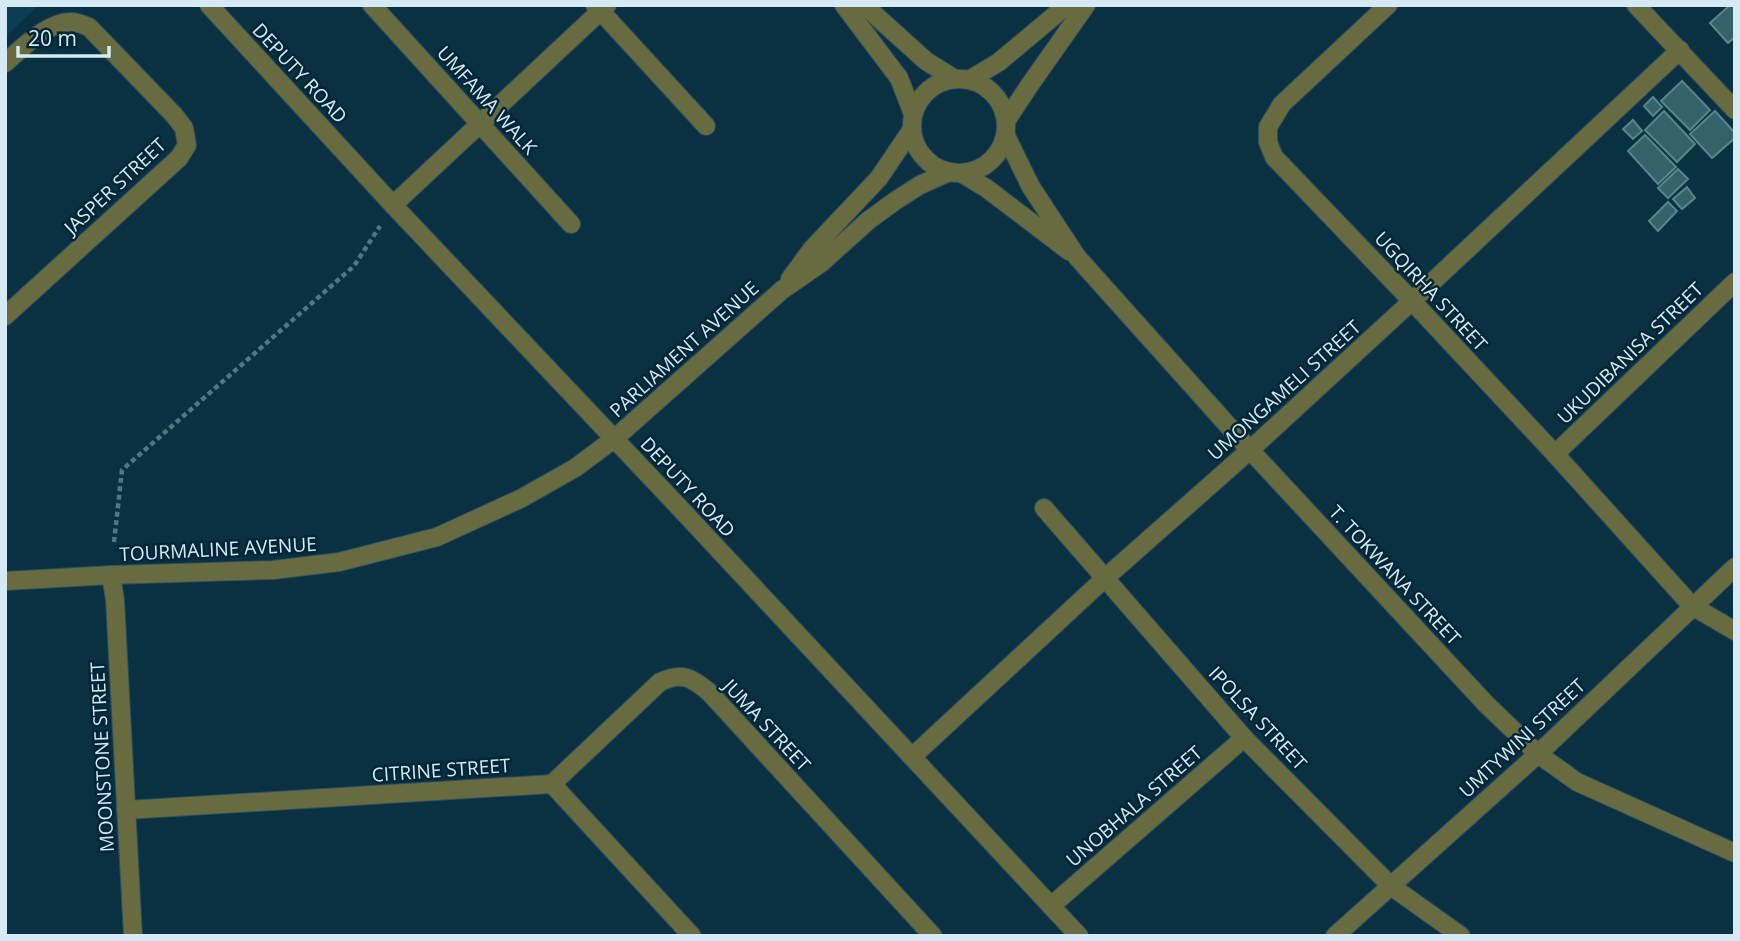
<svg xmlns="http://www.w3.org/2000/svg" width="1740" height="941" viewBox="0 0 1740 941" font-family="'Open Sans',sans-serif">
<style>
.built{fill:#0a3e52}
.building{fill:#34626a;stroke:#56858e;stroke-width:2}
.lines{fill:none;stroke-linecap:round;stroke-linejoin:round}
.minor-casing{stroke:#2a4f5e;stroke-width:20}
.tertiary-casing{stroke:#2a4f5e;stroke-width:20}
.path{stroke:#547583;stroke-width:4.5;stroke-dasharray:5 3.5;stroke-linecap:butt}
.minor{stroke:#686a40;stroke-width:18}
.tertiary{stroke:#686a40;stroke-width:18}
.labels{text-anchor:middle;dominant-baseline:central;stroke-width:5;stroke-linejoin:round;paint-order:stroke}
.street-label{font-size:19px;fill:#d6eaf5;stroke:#002637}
</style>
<rect width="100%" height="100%" fill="#093141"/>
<!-- built -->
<path class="built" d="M5,5H39L5,37Z"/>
<!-- building -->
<g class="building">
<path d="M1730,5H1735V37L1728,43L1710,23Z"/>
<path d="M1682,81L1710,110L1690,130L1661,101Z"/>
<path d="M1653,97L1662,107L1653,116L1644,106Z"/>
<path d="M1664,111L1695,144L1677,162L1645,130Z"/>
<path d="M1715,111L1735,133V138L1712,158L1690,134Z"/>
<path d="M1633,120L1642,131L1633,139L1623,129Z"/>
<path d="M1645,135L1676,167L1658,184L1628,151Z"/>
<path d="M1678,169L1688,179L1668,198L1658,188Z"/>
<path d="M1687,187L1695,198L1682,209L1673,199Z"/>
<path d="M1668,202L1677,211L1658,231L1649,221Z"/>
</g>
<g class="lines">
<!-- minor casing -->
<g class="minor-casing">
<g id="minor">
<path d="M209,5L393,205L677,505L1079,936"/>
<path d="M372,5L571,224"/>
<path d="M595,5L706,126"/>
<path d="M844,5L899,78L913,114"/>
<path d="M864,5L926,61L955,79"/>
<path d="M1388,5L1282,104L1268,127V142L1274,157L1412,301L1555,454L1692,606L1735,631"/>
<path d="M1636,5L1735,110"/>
<path d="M5,63C22,48 48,21 72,22C77,22 84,25 89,27L174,115L184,128L187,145L179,158L5,316"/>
<path d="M393,205L607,5"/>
<path d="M1555,454L1735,282"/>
<path d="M1044,508L1244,738L1391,886L1461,936"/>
<path d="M111,575L115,600L133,936"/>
<path d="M913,756L1104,579L1250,450L1412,301L1680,50"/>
<path d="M552,784L660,682C682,672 691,677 709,692L933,936"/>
<path d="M552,784L692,936"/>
<path d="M126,810L552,784"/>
<path d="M1051,906L1244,738"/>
<path d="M1335,936L1538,754L1735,567"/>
</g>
</g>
<!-- tertiary casing -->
<g class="tertiary-casing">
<g id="tertiary">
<circle cx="959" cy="126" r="47"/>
<path d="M969,80L999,62L1067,5"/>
<path d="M1006,121L1029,86L1086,5"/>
<path d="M1006,136L1031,187L1077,257L1250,450L1486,704L1538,754L1577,782L1735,853"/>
<path d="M963,174L986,188L1069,251"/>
<path d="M790,279L812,249L879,178L912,129"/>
<path d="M5,581L111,575L273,570L339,562L437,537L522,498L575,468L614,439L782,290L821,263L869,220L895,201L920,185L949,172"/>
</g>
</g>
<!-- path -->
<path class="path" d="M114,542L122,470L354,266L380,226"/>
<!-- minor -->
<use href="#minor" class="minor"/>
<!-- tertiary -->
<use href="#tertiary" class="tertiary"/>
</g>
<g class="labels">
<!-- street labels -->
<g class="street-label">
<text transform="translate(300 73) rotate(47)">DEPUTY ROAD</text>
<text transform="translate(487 100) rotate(48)">UMFAMA WALK</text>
<text transform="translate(115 186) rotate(-43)">JASPER STREET</text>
<text transform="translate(1431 291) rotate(47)">UGQIRHA STREET</text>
<text transform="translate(684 349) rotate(-42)">PARLIAMENT AVENUE</text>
<text transform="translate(1630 353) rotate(-44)">UKUDIBANISA STREET</text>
<text transform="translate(1284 390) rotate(-42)">UMONGAMELI STREET</text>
<text transform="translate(688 487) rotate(47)">DEPUTY ROAD</text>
<text transform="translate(218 549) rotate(-3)">TOURMALINE AVENUE</text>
<text transform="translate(1395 575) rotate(47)">T. TOKWANA STREET</text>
<text transform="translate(1258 718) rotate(47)">IPOLSA STREET</text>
<text transform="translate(767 725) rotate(47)">JUMA STREET</text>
<text transform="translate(1522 738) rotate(-43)">UMTYWINI STREET</text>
<text transform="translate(102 757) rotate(-93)">MOONSTONE STREET</text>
<text transform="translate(441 770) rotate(-4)">CITRINE STREET</text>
<text transform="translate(1134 806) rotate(-41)">UNOBHALA STREET</text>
</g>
</g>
<!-- border -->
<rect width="1740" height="941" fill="none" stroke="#d6eaf5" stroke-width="14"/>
<!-- scale -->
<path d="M18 46v10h91v-10" fill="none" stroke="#d6eaf5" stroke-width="3.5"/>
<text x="28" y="46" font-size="21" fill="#d6eaf5" stroke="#002637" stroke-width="5" paint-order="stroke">20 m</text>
</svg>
